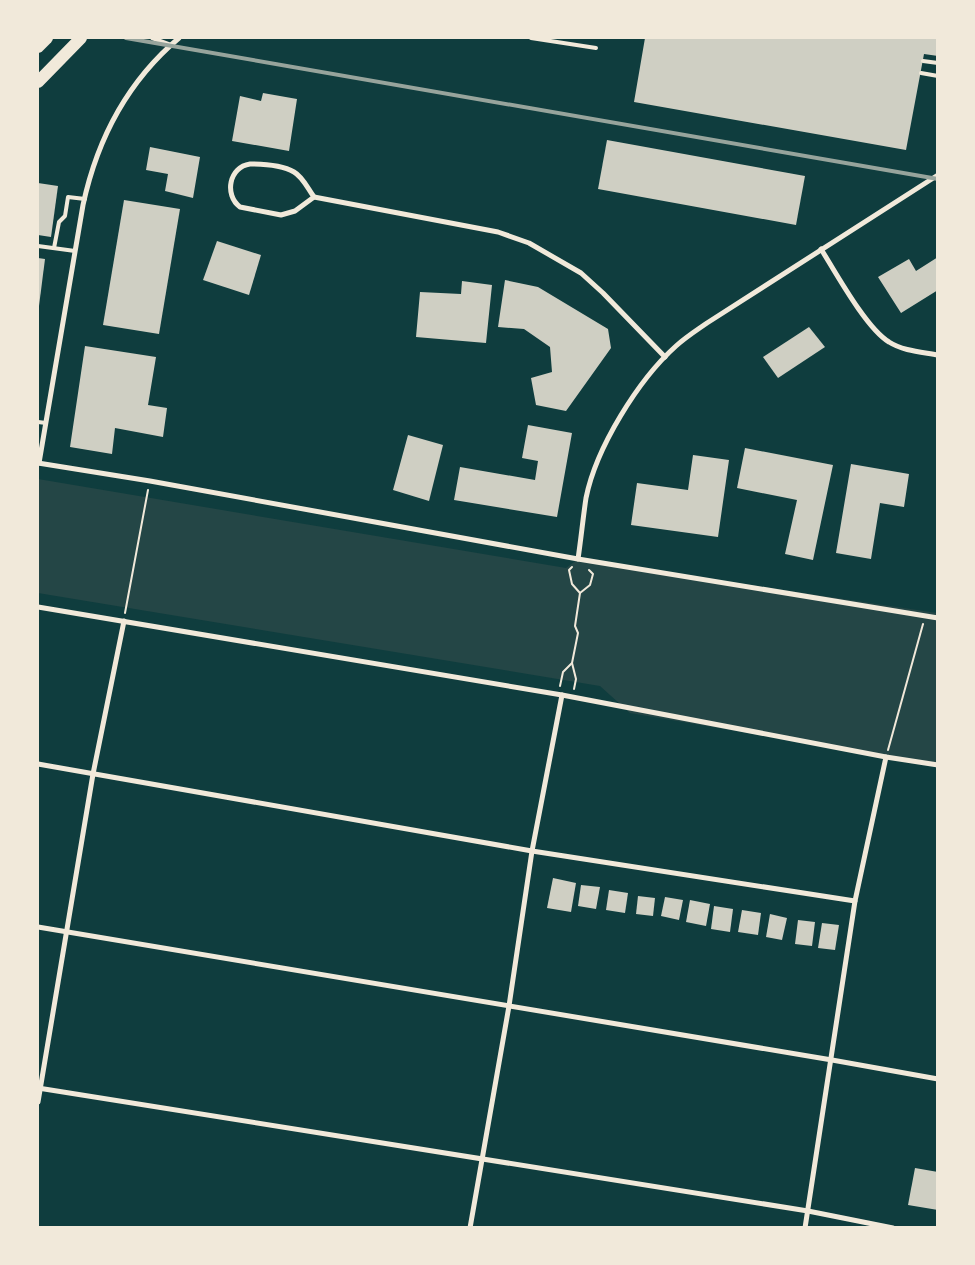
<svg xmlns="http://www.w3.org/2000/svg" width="975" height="1265" viewBox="0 0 975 1265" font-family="'IBM Plex Sans',sans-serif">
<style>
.green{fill:#244646}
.building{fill:#cfcfc3}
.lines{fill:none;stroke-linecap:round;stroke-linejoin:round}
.path{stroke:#f1e9da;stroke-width:2}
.service{stroke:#f1e9da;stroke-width:4}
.minor{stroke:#f1e9da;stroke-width:5}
.motorway{stroke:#f1e9da;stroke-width:12}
.rail{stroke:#97a49c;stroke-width:4}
</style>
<rect width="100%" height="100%" fill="#0f3d3e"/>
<!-- green -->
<path class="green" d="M38,479L566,568L578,559L937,613V765L630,713L600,686L38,593Z"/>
<!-- building -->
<g class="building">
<path d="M645,38H938V56L924,54L906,150L634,102Z"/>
<path d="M263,93L297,99L289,151L232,141L240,96L261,101Z"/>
<path d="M607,140L805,176L796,225L598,189Z"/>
<path d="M150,147L200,157L193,198L165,191L168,174L146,170Z"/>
<path d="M38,183L58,186L51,237L38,235Z"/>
<path d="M124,200L180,209L159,334L103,325Z"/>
<path d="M217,241L261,255L249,295L203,280Z"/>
<path d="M938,257V290L901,313L878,277L909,259L916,271Z"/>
<path d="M38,258L45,259L39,306H38Z"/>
<path d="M505,280L538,287L608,329L611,348L566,411L536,405L531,378L552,372L550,347L524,329L498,327Z"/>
<path d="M462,281L492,285L486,343L416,337L420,292L461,294Z"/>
<path d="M809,327L825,347L778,378L763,357Z"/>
<path d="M85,346L156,357L148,405L167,408L163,437L115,428L112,454L70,447Z"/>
<path d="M528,425L572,433L557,517L454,500L460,467L535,480L538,461L522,458Z"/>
<path d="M408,435L443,445L429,501L393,490Z"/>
<path d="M745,448L833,465L813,560L785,554L797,500L737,488Z"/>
<path d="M693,455L729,460L718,537L631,525L637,483L688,490Z"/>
<path d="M851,464L909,474L904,507L880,503L871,559L836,553Z"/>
<path d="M553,878L576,883L571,912L547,908Z"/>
<path d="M581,885L600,887L596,909L578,906Z"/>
<path d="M609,890L628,893L625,913L606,910Z"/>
<path d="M638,896L655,898L653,916L636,914Z"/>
<path d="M665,897L683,900L679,920L661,916Z"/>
<path d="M690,900L710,904L706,926L686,922Z"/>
<path d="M714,906L733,909L730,932L711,929Z"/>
<path d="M742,910L761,913L758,935L738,932Z"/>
<path d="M770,914L787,918L782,940L766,937Z"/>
<path d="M798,920L815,922L812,946L795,944Z"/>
<path d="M822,923L839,925L835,950L818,948Z"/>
<path d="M915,1168L938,1172V1210L908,1205Z"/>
</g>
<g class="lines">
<!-- path -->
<g class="path">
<path d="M572,567L569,570L572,584L580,593"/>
<path d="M125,613L148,490"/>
<path d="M560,686L563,672L572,663"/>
<path d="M574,689L576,679L572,663L578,633L575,626L580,593L590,585L593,574L589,570"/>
<path d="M888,750L923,624"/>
</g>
<!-- service -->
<g class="service">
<path d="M152,38L171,45"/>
<path d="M531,38L596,48"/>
<path d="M923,61L938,63"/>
<path d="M921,73L938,76"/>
<path d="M38,246L75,251"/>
<path d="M54,248L59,222L65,216L68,197L85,199"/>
<path d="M38,422L46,423"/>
</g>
<!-- minor -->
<g class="minor">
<path d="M250,164C263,164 282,165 294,172C303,177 308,189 314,197L295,211L281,215L240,207C224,195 229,167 250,164Z"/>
<path d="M314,197L498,232L529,243L581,273L603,293L665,357"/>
<path d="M821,249C836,273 866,328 889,342C903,351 922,352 938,355"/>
<path d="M38,463L150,481L578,559L938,618"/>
<path d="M39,463L83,205C97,140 128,81 179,38"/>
<path d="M578,559C581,539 583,518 586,498C596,448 638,380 676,346C686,337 697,330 707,323L938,175"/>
<path d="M38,607L562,695L886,757L938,765"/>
<path d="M38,764L532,851L855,901"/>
<path d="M38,927L832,1060L938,1079"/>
<path d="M38,1088L808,1211L893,1228"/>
<path d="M38,1102L93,774L124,621"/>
<path d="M470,1228L509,1006L532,851L562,695"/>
<path d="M805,1228L855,901L886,757"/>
</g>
<!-- motorway -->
<g class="motorway">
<path d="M38,47L47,38"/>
<path d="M38,82L81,38"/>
</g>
<!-- rail -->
<path class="rail" d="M126,38L938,179"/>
</g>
<!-- border -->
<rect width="975" height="1265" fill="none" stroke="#f1e9da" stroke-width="78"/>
</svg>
